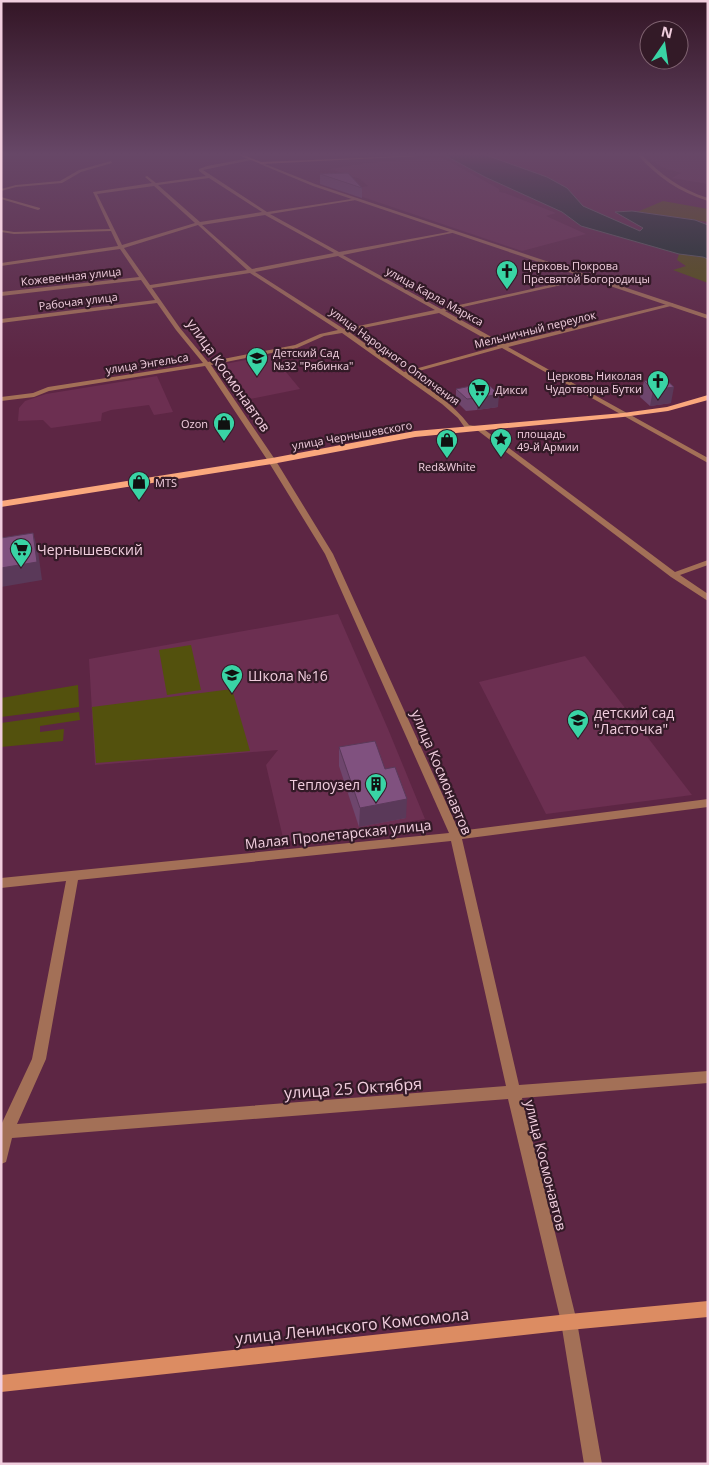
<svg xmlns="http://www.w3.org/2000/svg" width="709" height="1465" viewBox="0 0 709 1465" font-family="'Open Sans',sans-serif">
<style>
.built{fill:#6c2f51}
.green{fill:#53510d}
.water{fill:#102f24;stroke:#545f5c}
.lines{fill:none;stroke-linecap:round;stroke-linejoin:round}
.minor{fill:#a37057;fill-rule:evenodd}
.tertiary{fill:#a37057;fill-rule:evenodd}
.secondary{fill:#dc8c62;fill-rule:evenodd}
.primary{fill:#faa87d;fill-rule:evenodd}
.wall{fill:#6e466d}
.shaded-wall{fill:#5a3959}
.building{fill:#80517f;stroke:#5a3959}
.labels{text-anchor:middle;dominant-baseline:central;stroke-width:4.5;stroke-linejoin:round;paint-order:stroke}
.far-poi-label{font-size:11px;fill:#f1cede;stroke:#331a27;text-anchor:start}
.far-street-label{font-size:11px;fill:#f1cede;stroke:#331a27}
.street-label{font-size:14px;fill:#f1cede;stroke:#331a27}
.poi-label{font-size:14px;fill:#f1cede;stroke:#331a27;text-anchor:start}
.near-street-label{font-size:16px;fill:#f1cede;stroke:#331a27}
</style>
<rect width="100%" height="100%" fill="#5d2644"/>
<!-- built -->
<g class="built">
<path d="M646,154H708V184L672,178L681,173L664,168L649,159Z"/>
<path d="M433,158H443L499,189V192L505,193L556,213L546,216L586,234L522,251L345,191L368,186L360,179L330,169L368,163Z"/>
<path d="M272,355L300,389L245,400L214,366Z"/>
<path d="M157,376L173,412L154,415L149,405L111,410L102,413L101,421L51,428L43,420L18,421L19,408L25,401L46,394Z"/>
<path d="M338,614L388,729L425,819L284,842L266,765L278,750L95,765L89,659Z"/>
<path d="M585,656L692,795L546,814L479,682Z"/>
</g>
<!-- green -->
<g class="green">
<path d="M663,201L708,209V222L637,212Z"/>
<path d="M679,254L703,257L708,259V283L673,270L686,266L677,260Z"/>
<path d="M191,645L201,690L167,695L159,650Z"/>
<path d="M78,685L79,707L1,717V698Z"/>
<path d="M232,689L250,751L96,763L92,707Z"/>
<path d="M79,712L80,720L40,726V732L64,729L63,741L1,747V723Z"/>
</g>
<!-- water -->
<path class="water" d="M435,154H483L547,177L567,188L583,206L640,231L643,228L615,212L632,211L695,220L708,225V259L703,257L679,254L581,226L562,212L485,177L446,156Z"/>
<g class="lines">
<!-- minor -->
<g class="minor">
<path d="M250,158L251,160L203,170L267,212L358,198L356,200L270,214L339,252L454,231L452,233L343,255L441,309L590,276L588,279L445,311L504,344L672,303L675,305L508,347L708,458V463L502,348L408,374C430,390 454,404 469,425L481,427L675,572L708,560V565L680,575L708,594V601L671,577L477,430L465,428L458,418L442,404L342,333L324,336L297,348L211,365L276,461L333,554L459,831L708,799V807L462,839L519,1085L708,1071V1083L522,1098L577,1322L602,1464H584L561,1322L508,1099L12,1138L6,1162L1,1164V1125L32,1059L66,881L1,888V878L449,833L325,554L268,461L205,366L49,391L34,397L1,401V397L33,393L48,387L203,363L176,330L157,303L1,323V319L155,300L141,280L1,296V292L139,277L120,249L1,266V263L118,246L111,231L14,234L1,232V230L14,232L110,229L93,192L152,183L145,177L147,176L156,183L206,176L199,171V169L207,166ZM209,178L262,212L200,222L158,185ZM154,186L195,223L122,245L97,194ZM265,215L334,253L252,269L202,225ZM198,225L247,270L150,285L124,248ZM338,256L435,310L344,329L255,272ZM250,273L338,330L320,334L295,345L208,362L180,328L152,288ZM439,313L498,346L404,372L348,331ZM451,841L506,1086L17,1124L46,1059L78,880Z"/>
<path d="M111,161L112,163L81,172L62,183L16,187L1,191V189L16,185L60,181L79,170Z"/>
<path d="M1,197L40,208V209L38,210L1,199Z"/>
</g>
<!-- tertiary -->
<g class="tertiary">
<path d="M637,154H641C661,175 680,189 708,198V201C679,192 657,177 637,154Z"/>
<path d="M260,162L315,184L708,315V319L313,186L260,164Z"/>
</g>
<!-- secondary -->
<g class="secondary">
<path d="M236,154H241L261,162L458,154L261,164Z"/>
<path d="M708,1301V1317L569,1330L1,1392V1375L569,1314Z"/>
</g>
<!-- primary -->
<path class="primary" d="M708,395V400L668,411L623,417L415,437L272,464L1,507V501L272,458L415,431L623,413L667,407Z"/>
</g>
<!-- wall -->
<g class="wall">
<path d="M320,174L362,188V198L320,184Z"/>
<path d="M644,381L671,403L650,406L640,397Z"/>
<path d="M456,389L498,407L477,410L466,411L456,401Z"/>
<path d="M339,747L385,769L406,818L359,827L339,766Z"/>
</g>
<!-- shaded-wall -->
<g class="shaded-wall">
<path d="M674,387L671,403L650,406L653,390Z"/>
<path d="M499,394L498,407L477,410L478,398Z"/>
<path d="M33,533L38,551L42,580L1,587V568Z"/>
<path d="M407,799L406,818L359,827L360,808Z"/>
</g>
<!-- building -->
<g class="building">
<path d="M348,173L362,188L320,174Z"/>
<path d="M664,378L674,387L653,390L644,381Z"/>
<path d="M486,383L499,394L478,398L467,399L456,389Z"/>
<path d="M33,533L37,562L1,568V538Z"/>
<path d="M375,741L385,769L395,767L407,799L360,808L339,747Z"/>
</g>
<!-- sky -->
<linearGradient id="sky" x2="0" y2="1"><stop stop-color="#331525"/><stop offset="0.43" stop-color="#674767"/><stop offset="1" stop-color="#674767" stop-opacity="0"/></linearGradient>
<rect width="709" height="359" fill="url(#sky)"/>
<!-- icons -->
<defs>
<g id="church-pin" transform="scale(1.125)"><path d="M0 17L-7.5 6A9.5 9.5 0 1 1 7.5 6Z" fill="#39d4a5" stroke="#331a27"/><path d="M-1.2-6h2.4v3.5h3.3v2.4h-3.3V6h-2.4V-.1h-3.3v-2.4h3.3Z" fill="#111"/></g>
<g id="school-pin" transform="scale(1.125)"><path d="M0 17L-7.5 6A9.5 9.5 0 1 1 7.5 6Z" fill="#39d4a5" stroke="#331a27"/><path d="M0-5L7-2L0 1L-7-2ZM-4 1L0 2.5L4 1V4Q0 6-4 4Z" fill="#111"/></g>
<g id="supermarket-pin" transform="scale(1.125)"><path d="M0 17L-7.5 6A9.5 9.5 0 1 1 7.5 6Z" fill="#39d4a5" stroke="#331a27"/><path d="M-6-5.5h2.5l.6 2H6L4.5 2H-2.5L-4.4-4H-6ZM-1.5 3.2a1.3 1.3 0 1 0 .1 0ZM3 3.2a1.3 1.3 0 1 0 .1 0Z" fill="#111"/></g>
<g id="shop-pin" transform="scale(1.125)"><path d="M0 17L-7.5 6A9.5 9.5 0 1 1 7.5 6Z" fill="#39d4a5" stroke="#331a27"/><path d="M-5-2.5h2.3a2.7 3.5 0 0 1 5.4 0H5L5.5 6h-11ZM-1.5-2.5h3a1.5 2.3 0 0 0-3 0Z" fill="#111"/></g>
<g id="sight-pin" transform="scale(1.125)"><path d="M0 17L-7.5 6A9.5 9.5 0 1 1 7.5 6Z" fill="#39d4a5" stroke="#331a27"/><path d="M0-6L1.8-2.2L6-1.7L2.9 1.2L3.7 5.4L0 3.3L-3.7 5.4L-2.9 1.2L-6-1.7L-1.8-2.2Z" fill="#111"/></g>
<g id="building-pin" transform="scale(1.125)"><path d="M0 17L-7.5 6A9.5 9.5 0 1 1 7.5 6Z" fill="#39d4a5" stroke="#331a27"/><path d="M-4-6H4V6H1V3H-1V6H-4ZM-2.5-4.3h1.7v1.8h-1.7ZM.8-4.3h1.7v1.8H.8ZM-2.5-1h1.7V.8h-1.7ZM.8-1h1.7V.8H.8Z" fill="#111"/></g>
</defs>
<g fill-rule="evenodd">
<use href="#church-pin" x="507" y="271"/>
<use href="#school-pin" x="257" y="358"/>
<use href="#church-pin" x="658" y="381"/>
<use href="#supermarket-pin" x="479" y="389"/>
<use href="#shop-pin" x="224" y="423"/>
<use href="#sight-pin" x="501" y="439"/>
<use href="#shop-pin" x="447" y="440"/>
<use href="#shop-pin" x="139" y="482"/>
<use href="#supermarket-pin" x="21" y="549"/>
<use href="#school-pin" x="232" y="675"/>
<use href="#school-pin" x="578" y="720"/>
<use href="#building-pin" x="376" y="784"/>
</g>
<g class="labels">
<!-- far-poi labels -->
<g class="far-poi-label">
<text x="523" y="265">Церковь Покрова<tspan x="523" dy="13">Пресвятой Богородицы</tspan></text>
<text x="273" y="352">Детский Сад<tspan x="273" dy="13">№32 "Рябинка"</tspan></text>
<text x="642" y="375" text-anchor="end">Церковь Николая<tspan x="642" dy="13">Чудотворца Бутки</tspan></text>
<text x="495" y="389">Дикси</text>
<text x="208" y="423" text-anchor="end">Ozon</text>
<text x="517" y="433">площадь<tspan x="517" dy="13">49-й Армии</tspan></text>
<text x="447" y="466" text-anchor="middle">Red&amp;White</text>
<text x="155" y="482">MTS</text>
</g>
<!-- far-street labels -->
<g class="far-street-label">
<text transform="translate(71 276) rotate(-6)">Кожевенная улица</text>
<text transform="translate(435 296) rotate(29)">улица Карла Маркса</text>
<text transform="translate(78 301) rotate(-7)">Рабочая улица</text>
<text transform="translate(535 329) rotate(-14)">Мельничный переулок</text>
<text transform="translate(395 356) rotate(36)">улица Народного Ополчения</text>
<text transform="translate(147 363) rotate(-9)">улица Энгельса</text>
<text transform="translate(352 435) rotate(-10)">улица Чернышевского</text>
</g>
<!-- street labels -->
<g class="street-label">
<text transform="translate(229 375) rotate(55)">улица Космонавтов</text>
<text transform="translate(442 772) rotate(67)">улица Космонавтов</text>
<text transform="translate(338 834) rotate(-6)">Малая Пролетарская улица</text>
<text transform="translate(546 1165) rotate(76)">улица Космонавтов</text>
</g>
<!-- poi labels -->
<g class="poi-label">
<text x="37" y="549">Чернышевский</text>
<text x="248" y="675">Школа №16</text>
<text x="594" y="712">детский сад<tspan x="594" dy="16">"Ласточка"</tspan></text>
<text x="360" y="784" text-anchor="end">Теплоузел</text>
</g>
<!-- near-street labels -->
<g class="near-street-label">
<text transform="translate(353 1088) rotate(-4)">улица 25 Октября</text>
<text transform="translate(352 1326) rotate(-6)">улица Ленинского Комсомола</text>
</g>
</g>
<!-- border -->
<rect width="709" height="1465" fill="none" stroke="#f1cede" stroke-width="5"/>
<!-- north arrow -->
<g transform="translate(664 45) rotate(13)"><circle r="24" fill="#331a27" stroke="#7f6270"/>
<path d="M0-4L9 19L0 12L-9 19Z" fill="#39d4a5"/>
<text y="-8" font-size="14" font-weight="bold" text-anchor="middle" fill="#f1cede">N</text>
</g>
</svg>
